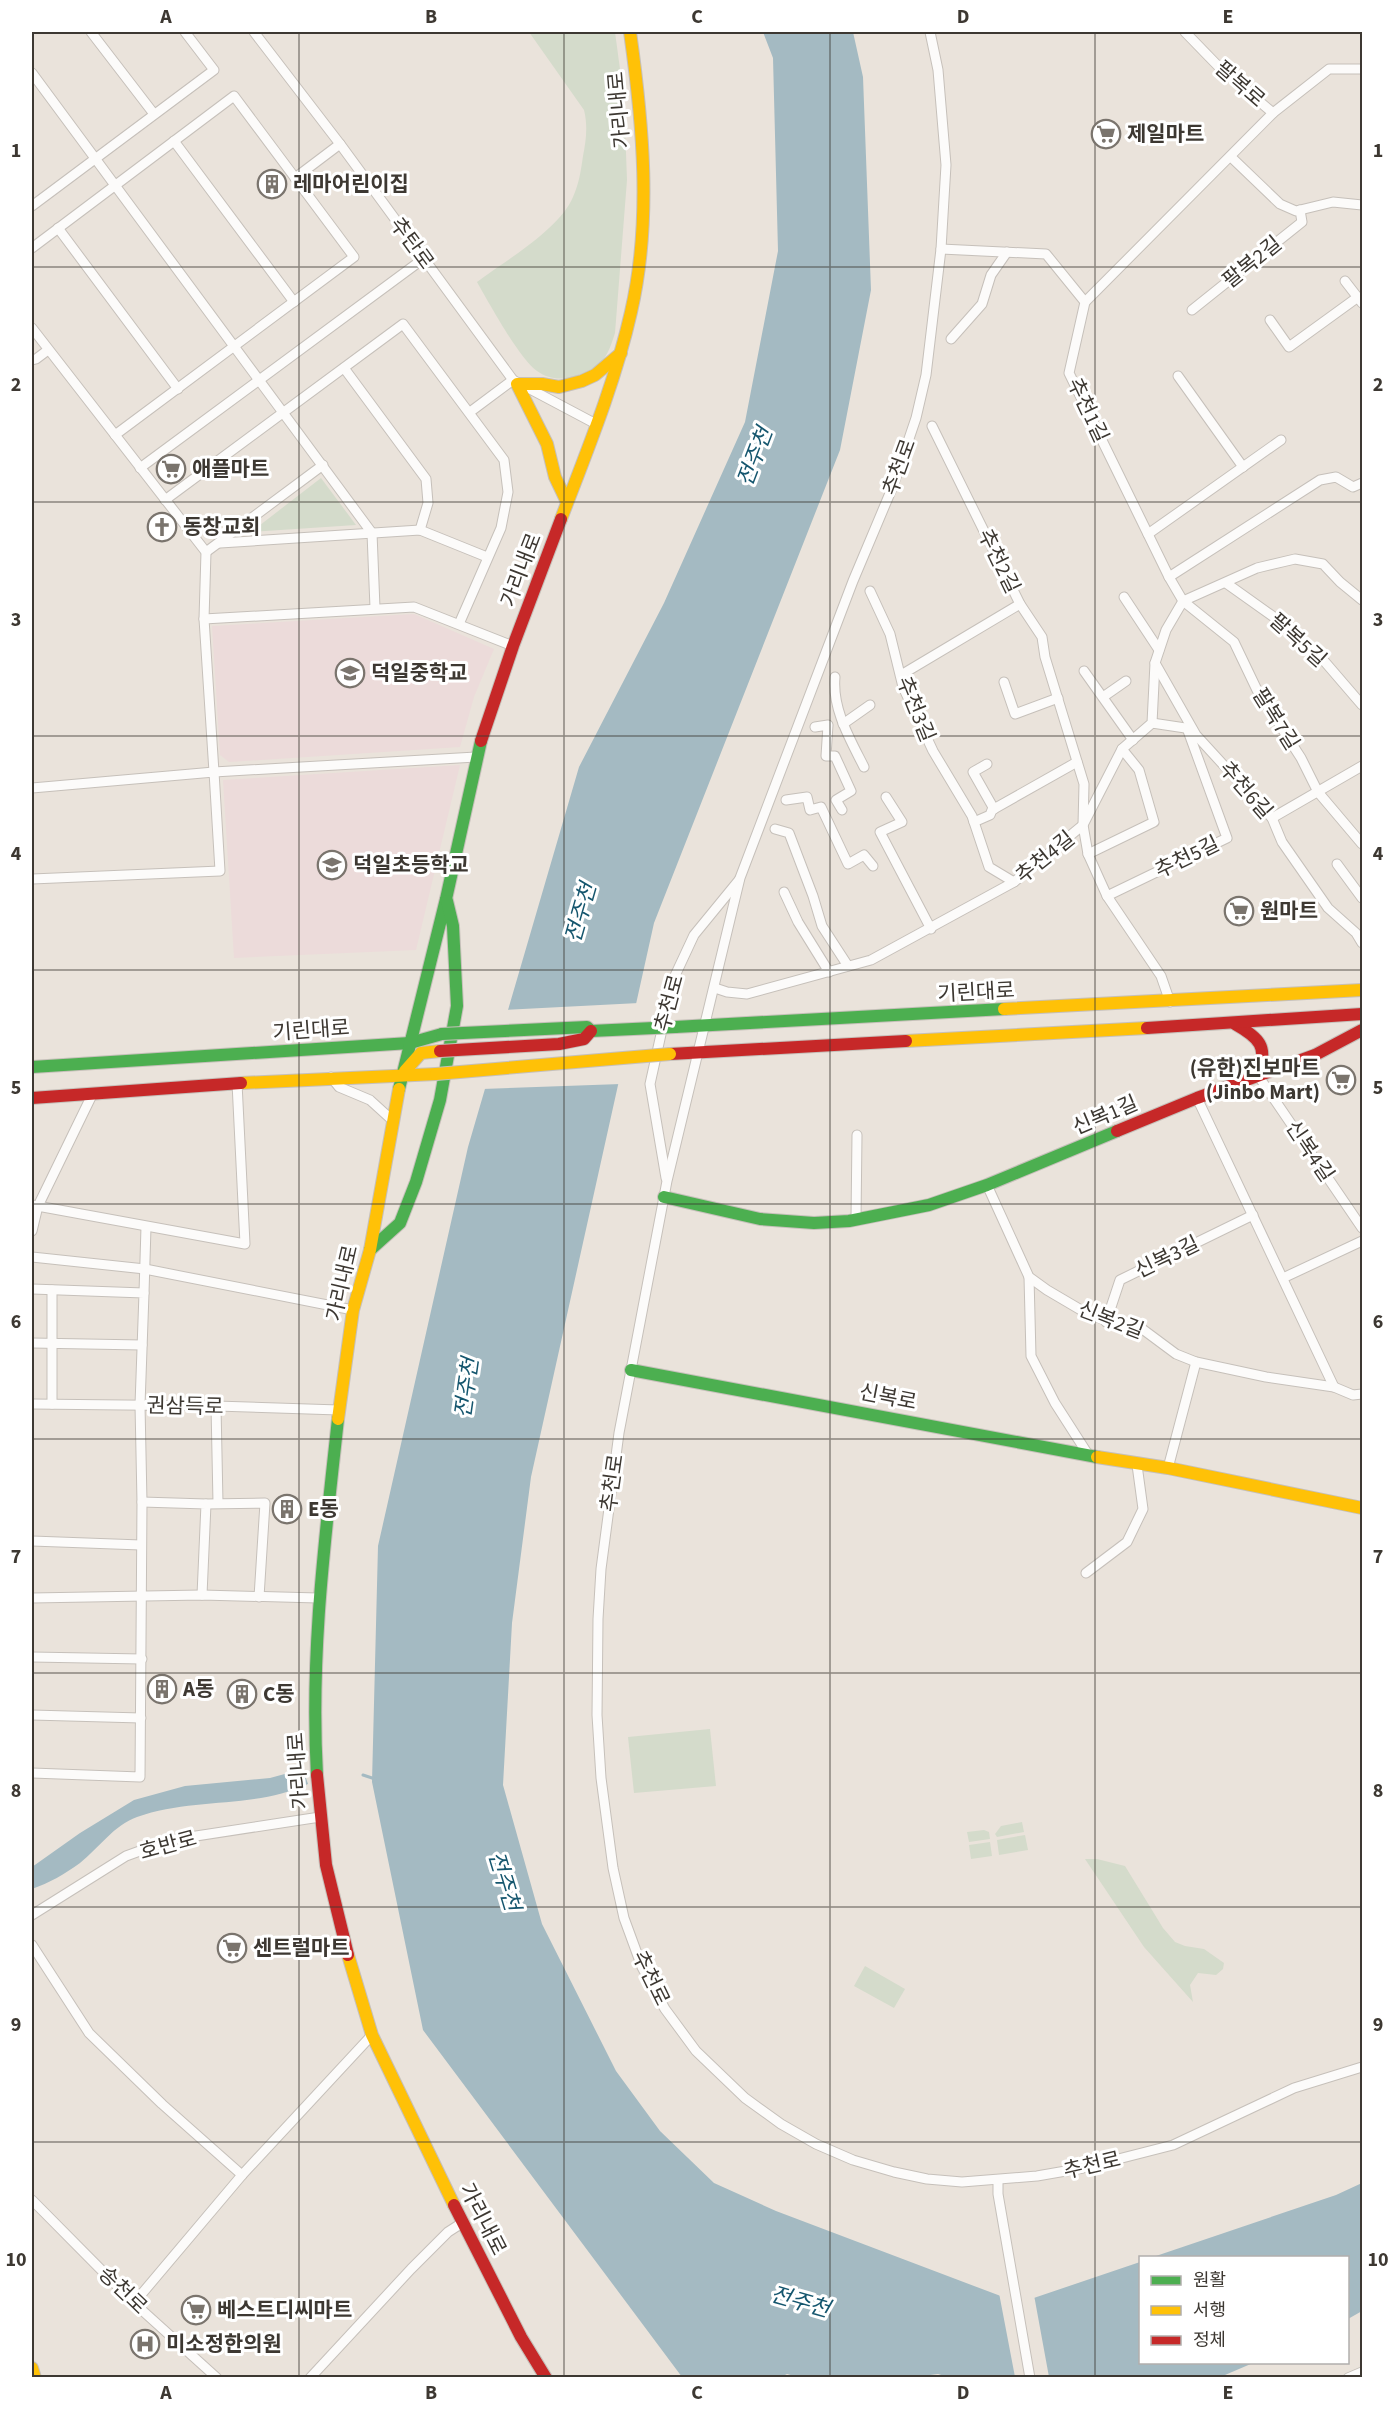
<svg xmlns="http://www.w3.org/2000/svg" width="1394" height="2409" viewBox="0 0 1394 2409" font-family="'Source Sans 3','Noto Sans KR',sans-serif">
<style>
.education{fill:#ecdbda}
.green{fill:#d4dbcb}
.water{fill:#a4bac2}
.pier{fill:#eae3db}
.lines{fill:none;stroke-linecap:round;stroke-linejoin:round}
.stream{stroke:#a4bac2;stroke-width:3}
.street-casing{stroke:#c6c0ba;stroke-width:11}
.fast-casing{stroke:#c6c0ba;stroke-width:14}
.slow-casing{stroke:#c6c0ba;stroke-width:14}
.jam-casing{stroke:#c6c0ba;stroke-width:14}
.street{stroke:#fcfbfa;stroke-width:9}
.fast{stroke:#4caf50;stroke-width:12}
.slow{stroke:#ffc107;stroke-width:12}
.jam{stroke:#c62828;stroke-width:12}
.fast-bridge-casing{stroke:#c6c0ba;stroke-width:14;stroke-linecap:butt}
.slow-bridge-casing{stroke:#c6c0ba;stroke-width:14;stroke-linecap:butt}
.jam-bridge-casing{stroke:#c6c0ba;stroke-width:14;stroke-linecap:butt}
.fast-bridge{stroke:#4caf50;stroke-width:12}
.slow-bridge{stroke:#ffc107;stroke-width:12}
.jam-bridge{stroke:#c62828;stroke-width:12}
.grid{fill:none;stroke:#3d3832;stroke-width:1.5;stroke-opacity:0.55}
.labels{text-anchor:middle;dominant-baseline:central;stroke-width:6;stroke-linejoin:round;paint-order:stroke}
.street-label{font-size:21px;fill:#3d3832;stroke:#fff}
.poi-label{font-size:21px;font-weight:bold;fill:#3d3832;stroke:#fff;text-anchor:start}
.water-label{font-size:22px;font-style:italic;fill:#15566e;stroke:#fff}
.neatline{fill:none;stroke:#3d3832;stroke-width:2}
.grid-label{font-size:20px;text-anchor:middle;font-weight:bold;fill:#3d3832}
</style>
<rect width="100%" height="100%" fill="#eae3db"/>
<!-- education -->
<g class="education">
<path d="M414,614L494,649L474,697L460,747L229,762L220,755L212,626Z"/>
<path d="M460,765L416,950L234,958L223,780Z"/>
</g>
<!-- green -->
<g class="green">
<path d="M529,32H615L624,99L627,180L615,333C608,355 604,365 581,374C566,380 551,381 537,371C519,358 489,303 477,282C505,261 560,229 573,197C579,184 581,170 583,156C586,141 588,126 584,110Z"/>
<path d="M321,478L356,525L251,532Z"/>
<path d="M710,1729L716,1786L634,1793L628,1737Z"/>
<path d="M1022,1822L1024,1832L997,1837L995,1834L1001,1826Z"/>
<path d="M984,1830L989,1832L990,1839L969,1842L967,1832Z"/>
<path d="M1025,1835L1028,1850L999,1855L997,1840Z"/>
<path d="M990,1842L992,1856L971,1859L969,1845Z"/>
<path d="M1085,1859H1097L1125,1866L1163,1928L1175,1942L1185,1946L1204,1949L1224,1963L1223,1969L1216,1975L1198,1973L1190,1985L1193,2002L1144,1947Z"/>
<path d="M865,1966L905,1989L894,2008L854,1986Z"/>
</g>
<!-- water -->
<g class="water">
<path d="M763,32H853L863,77L871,290L840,450L654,923L531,1477L512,1623L503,1785L542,1924L616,2071L660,2131L714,2183L776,2211L1019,2303L1140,2262V2362L1253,2363L1218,2378H951L938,2374L907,2378H801L787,2374L779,2378L682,2377L423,2030L372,1782L378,1546L468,1147L579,767L664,603L745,422L778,251L773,58Z"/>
<path d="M303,1769L308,1784C255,1809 192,1797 137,1817C114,1825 99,1848 80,1863C65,1874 49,1883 32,1889V1867L80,1833L134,1800L185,1786L270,1778Z"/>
<path d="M1362,2183V2311L1348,2319V2258L1153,2257L1336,2195Z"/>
</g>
<!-- pier -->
<g class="pier">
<path d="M639,1003L621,1084L482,1089L505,1010Z"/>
<path d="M999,2293L1019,2300L1034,2295L1049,2377H1015Z"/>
</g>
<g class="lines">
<!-- stream -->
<path class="stream" d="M363,1775L375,1779"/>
<!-- street casing -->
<g class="street-casing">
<g id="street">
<path d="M91,32L154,114"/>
<path d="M254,32L340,144L513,380L596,424"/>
<path d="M930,32L938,70L946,165L941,249L926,375L916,418L893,486L853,581L740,878L667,1181L619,1433L601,1569L598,1619L597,1715L601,1778L613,1868L624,1918L642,1967L665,2009L696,2051L745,2098L781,2124L816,2144L853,2160L894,2172L927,2179L962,2182L1037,2176L1083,2168L1173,2145L1294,2088L1362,2067"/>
<path d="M1185,32L1219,67L1273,113"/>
<path d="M32,73L372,533L375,608"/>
<path d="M174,141L294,302"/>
<path d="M1231,157L1280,204L1296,211L1333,202L1362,205"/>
<path d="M295,178L340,144"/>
<path d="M32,206L214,70L185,32"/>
<path d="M58,228L178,389"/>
<path d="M32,248L234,96L354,257L115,435"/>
<path d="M941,249L1046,254L1085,302L1069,373L1169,577L1183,601L1234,642L1257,690L1301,758L1318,792L1362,844"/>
<path d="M1345,281L1362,303"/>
<path d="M1085,302L1273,113L1329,69H1362"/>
<path d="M1192,310L1302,222L1300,210"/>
<path d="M1270,320L1289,347L1358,297"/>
<path d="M32,328L206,552L204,619L214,772L476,757"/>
<path d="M951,339L982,304L991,275L1007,252"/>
<path d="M32,360L36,359L48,350"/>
<path d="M344,368L426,479L428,503L420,530"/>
<path d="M1178,376L1243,467"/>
<path d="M470,412L513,380"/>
<path d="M932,426L1020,604L1042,637L1045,657L1084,784L1083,825L1088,854L1107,896L1161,976L1170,1002"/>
<path d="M140,468L423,259"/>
<path d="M165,500L403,324L504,460L508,492L501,528L459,624"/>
<path d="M1148,534L1281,440"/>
<path d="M220,543L420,530L487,557"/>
<path d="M206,552L323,465"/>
<path d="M1169,577L1320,480L1336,477L1353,487L1362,483"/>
<path d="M1226,583L1288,627L1325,662L1362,705"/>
<path d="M870,591L890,634L903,687L933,751L972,816L989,867L1014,882"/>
<path d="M1124,597L1159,650"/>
<path d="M1183,601L1257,568L1295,559L1323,564L1340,582L1362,600"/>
<path d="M204,619L414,607L513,646"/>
<path d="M1155,663L1196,735L1272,818L1282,842L1328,908L1356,933L1362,943"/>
<path d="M1084,671L1133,740"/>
<path d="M901,675L1020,604"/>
<path d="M835,677C832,709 850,739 864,767"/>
<path d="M1004,682L1015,714L1058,698"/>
<path d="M1103,697L1126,681"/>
<path d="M1152,723L1192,729"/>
<path d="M843,724L870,705"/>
<path d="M815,727L828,725L826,756H835L851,791L836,800L842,810"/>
<path d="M987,764L973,772L994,809"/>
<path d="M32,788L214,772L220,871L32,879"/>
<path d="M886,797L902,822L880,832L931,929"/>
<path d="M786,800L807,797L810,810L821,807L848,864L864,855L873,866"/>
<path d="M1272,818L1362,766"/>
<path d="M974,822L990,815L992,810L1077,762"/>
<path d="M775,829L789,833L813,896L822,926L848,966"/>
<path d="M1088,854L1154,822L1139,770L1122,749"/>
<path d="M1337,864L1362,898"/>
<path d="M784,892L798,922L829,972"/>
<path d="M1107,896L1227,838L1187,728"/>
<path d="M715,988L727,992L747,994L871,960L1014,882L1083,825L1122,749L1152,723L1155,663L1166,630L1183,601"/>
<path d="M1257,1074L1362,1228"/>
<path d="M331,1077L339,1087L370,1100L392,1120"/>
<path d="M1197,1098L1334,1387"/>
<path d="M666,1178L650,1084L673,980L694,935L739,880"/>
<path d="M987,1185L1029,1277L1047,1290L1081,1310L1121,1327L1141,1328L1176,1354L1196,1362L1266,1377L1334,1387L1353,1395L1362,1394"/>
<path d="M32,1205L245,1244L237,1083"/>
<path d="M856,1219L857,1135"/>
<path d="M32,1231L38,1206L92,1095"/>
<path d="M32,1257L145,1269L353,1310"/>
<path d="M1029,1277L1031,1356L1055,1403L1089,1456"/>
<path d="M1283,1278L1362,1241"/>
<path d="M32,1289L144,1293L140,1405L142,1502L140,1777L32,1773"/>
<path d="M144,1293L146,1227"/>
<path d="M1106,1322L1120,1280L1253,1215"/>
<path d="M32,1343L142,1345"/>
<path d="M32,1404L216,1406L339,1410"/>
<path d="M52,1404V1290"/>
<path d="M216,1406L218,1503"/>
<path d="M1168,1468L1196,1362"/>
<path d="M142,1502L206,1504L202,1595"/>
<path d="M206,1504L265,1503L259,1597"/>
<path d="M32,1541L141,1545"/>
<path d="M1086,1573L1127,1542L1143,1509L1137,1465"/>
<path d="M32,1598L202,1595L318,1598"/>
<path d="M32,1657L142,1659"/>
<path d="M32,1715L141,1718"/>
<path d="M32,1915L126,1856L170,1840L320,1817"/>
<path d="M32,1945L89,2033L162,2104L242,2175"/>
<path d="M998,2180V2194L1030,2378"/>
<path d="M32,2200L134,2303L217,2378"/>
<path d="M134,2303L242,2175L372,2035"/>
<path d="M310,2378L411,2269L448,2232L462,2223"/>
<path d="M1348,2378L1362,2372"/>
</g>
</g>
<!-- fast casing -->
<g class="fast-casing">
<g id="fast">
<path d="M675,1027L1004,1009"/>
<path d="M32,1067L410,1043L442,1034"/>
<path d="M399,1089L446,899L481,741"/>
<path d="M664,1197L760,1219L814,1223L849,1221L929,1205L987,1185L1117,1131"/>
<path d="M370,1250L400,1223L416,1182L440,1100L457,1006L453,926L447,901"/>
<path d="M631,1370L1097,1457"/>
<path d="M317,1775C310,1655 325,1539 338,1419"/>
</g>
</g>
<!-- slow casing -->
<g class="slow-casing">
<g id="slow">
<path d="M567,502L555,477L547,444L517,384H542L559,387L582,381L595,375L621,353"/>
<path d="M561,519C587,451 615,383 631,312C652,221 643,124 630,32"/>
<path d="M1004,1009L1362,990"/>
<path d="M906,1041L1147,1028"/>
<path d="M405,1071L421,1053L440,1051"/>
<path d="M241,1083L436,1074"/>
<path d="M338,1419L353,1310L370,1250L399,1089"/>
<path d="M1097,1457L1168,1468L1362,1508"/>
<path d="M348,1955L372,2035L454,2205"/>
<path d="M32,2368L35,2378"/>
</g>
</g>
<!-- jam casing -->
<g class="jam-casing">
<g id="jam">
<path d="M481,741L513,646L561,519"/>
<path d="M1235,1024C1258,1037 1270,1047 1257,1074"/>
<path d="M1147,1028L1362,1014"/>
<path d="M670,1054L906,1041"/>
<path d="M32,1098L241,1083"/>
<path d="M1117,1131L1197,1098L1315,1055L1362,1030"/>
<path d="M317,1775L326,1865L348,1955"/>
<path d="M454,2205L521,2337L546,2378"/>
</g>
</g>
<!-- street -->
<use href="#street" class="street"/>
<!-- fast -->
<use href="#fast" class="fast"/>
<!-- slow -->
<use href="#slow" class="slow"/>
<!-- jam -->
<use href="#jam" class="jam"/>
<!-- fast-bridge casing -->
<g class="fast-bridge-casing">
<path id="fast-bridge" d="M442,1034L587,1027L591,1031L675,1027"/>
</g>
<!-- slow-bridge casing -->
<g class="slow-bridge-casing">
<path id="slow-bridge" d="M436,1074L670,1054"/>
</g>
<!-- jam-bridge casing -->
<g class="jam-bridge-casing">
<path id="jam-bridge" d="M440,1051L559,1044L584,1039L591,1031"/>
</g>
<!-- fast-bridge -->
<use href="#fast-bridge" class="fast-bridge"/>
<!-- slow-bridge -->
<use href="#slow-bridge" class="slow-bridge"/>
<!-- jam-bridge -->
<use href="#jam-bridge" class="jam-bridge"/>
</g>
<!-- grid -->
<path class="grid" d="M299,32V2378M564,32V2378M830,32V2378M1095,32V2378M32,267H1362M32,502H1362M32,736H1362M32,970H1362M32,1204H1362M32,1439H1362M32,1673H1362M32,1907H1362M32,2142H1362"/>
<!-- icons -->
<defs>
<g id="supermarket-ring" transform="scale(1.5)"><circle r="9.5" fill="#fff" stroke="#7a746d" stroke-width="1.5"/><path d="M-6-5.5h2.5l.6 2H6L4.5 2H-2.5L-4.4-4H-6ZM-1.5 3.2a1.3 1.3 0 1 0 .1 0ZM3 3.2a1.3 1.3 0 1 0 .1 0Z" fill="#7a746d"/></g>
<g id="building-ring" transform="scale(1.5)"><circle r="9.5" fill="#fff" stroke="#7a746d" stroke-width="1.5"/><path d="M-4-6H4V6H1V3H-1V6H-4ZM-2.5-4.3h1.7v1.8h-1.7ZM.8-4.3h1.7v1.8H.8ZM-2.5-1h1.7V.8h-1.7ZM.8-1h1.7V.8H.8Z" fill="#7a746d"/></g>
<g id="church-ring" transform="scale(1.5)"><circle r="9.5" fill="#fff" stroke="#7a746d" stroke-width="1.5"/><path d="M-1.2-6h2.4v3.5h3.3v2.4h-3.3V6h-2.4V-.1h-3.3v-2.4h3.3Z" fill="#7a746d"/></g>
<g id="school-ring" transform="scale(1.5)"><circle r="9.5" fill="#fff" stroke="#7a746d" stroke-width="1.5"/><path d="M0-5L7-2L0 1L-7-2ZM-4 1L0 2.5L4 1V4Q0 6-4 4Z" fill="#7a746d"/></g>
<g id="hospital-ring" transform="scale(1.5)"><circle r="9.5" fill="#fff" stroke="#7a746d" stroke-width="1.5"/><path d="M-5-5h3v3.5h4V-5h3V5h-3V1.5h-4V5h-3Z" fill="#7a746d"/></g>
</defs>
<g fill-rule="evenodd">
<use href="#supermarket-ring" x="1106" y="134"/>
<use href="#building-ring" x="272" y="184"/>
<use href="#supermarket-ring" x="171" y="469"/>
<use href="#church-ring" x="162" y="527"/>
<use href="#school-ring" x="350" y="673"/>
<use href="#school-ring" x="332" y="865"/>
<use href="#supermarket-ring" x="1239" y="911"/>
<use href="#supermarket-ring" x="1341" y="1080"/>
<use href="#building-ring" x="287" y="1509"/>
<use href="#building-ring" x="162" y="1689"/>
<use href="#building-ring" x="242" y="1694"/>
<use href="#supermarket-ring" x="232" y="1948"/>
<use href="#supermarket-ring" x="196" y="2310"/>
<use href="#hospital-ring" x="145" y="2344"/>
</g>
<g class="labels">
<!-- street labels -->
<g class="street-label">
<text transform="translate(1240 84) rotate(41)">팔복로</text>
<text transform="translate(619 110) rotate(-95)">가리내로</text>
<text transform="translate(412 243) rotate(54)">추탄로</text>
<text transform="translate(1252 262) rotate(-39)">팔복2길</text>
<text transform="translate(1088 410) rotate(65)">추천1길</text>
<text transform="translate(899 467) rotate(-70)">추천로</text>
<text transform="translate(999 561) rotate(64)">추천2길</text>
<text transform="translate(521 570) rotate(-69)">가리내로</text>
<text transform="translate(1298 640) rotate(42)">팔복5길</text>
<text transform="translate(916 709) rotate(68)">추천3길</text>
<text transform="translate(1276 719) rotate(58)">팔복7길</text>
<text transform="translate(1246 790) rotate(49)">추천6길</text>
<text transform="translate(1045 857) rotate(-39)">추천4길</text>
<text transform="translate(1187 857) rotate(-26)">추천5길</text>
<text transform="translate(976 992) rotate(-3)">기린대로</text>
<text transform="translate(669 1003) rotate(-75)">추천로</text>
<text transform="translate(311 1030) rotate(-4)">기린대로</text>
<text transform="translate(1105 1115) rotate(-23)">신복1길</text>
<text transform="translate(1310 1151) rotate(56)">신복4길</text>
<text transform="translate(1167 1257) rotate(-26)">신복3길</text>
<text transform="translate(342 1283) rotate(-77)">가리내로</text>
<text transform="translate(1111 1320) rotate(21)">신복2길</text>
<text transform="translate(888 1397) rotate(11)">신복로</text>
<text transform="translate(185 1406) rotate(1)">권삼득로</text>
<text transform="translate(612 1483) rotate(-82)">추천로</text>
<text transform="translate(298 1771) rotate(-94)">가리내로</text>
<text transform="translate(168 1845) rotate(-15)">호반로</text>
<text transform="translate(651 1978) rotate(64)">추천로</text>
<text transform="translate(1092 2165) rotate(-13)">추천로</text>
<text transform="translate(483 2219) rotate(63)">가리내로</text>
<text transform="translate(123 2290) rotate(44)">송천로</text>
</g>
<!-- poi labels -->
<g class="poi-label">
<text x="1127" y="134">제일마트</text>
<text x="293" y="184">레마어린이집</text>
<text x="192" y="469">애플마트</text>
<text x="183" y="527">동창교회</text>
<text x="371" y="673">덕일중학교</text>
<text x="353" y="865">덕일초등학교</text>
<text x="1260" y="911">원마트</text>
<text x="1320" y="1068" text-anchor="end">(유한)진보마트<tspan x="1320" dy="24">(Jinbo Mart)</tspan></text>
<text x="308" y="1509">E동</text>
<text x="183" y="1689">A동</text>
<text x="263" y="1694">C동</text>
<text x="253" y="1948">센트럴마트</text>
<text x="217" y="2310">베스트디씨마트</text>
<text x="166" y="2344">미소정한의원</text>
</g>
<!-- water labels -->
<g class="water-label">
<text transform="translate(755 457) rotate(-69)">전주천</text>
<text transform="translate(581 913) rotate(-74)">전주천</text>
<text transform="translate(467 1388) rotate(-82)">전주천</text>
<text transform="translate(504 1881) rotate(73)">전주천</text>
<text transform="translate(800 2302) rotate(16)">전주천</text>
</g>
</g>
<!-- border -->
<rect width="1394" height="2409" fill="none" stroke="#ffffff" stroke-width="66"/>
<!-- legend -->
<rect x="1139" y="2256" width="210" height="108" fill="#ffffff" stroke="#b1afad" stroke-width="1.5"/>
<rect x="1151" y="2276" width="30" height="9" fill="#4caf50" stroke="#b1afad" stroke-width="1.5"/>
<text x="1193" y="2286" font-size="18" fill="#3d3832">원활</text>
<rect x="1151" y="2306" width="30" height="9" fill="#ffc107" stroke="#b1afad" stroke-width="1.5"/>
<text x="1193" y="2316" font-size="18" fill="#3d3832">서행</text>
<rect x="1151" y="2336" width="30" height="9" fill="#c62828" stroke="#b1afad" stroke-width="1.5"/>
<text x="1193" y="2346" font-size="18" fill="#3d3832">정체</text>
<rect x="33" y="33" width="1328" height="2343" class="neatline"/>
<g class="grid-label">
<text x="166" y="23">A</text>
<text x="431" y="23">B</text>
<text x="697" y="23">C</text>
<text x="963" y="23">D</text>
<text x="1228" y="23">E</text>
<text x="16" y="157">1</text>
<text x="1378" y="157">1</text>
<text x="16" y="391">2</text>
<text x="1378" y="391">2</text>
<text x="16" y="626">3</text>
<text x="1378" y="626">3</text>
<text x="16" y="860">4</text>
<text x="1378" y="860">4</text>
<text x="16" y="1094">5</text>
<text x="1378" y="1094">5</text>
<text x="16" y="1328">6</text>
<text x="1378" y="1328">6</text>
<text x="16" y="1563">7</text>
<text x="1378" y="1563">7</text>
<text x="16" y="1797">8</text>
<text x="1378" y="1797">8</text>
<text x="16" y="2031">9</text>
<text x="1378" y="2031">9</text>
<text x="16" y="2266">10</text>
<text x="1378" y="2266">10</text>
<text x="166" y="2399">A</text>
<text x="431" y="2399">B</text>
<text x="697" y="2399">C</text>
<text x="963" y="2399">D</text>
<text x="1228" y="2399">E</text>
</g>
</svg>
